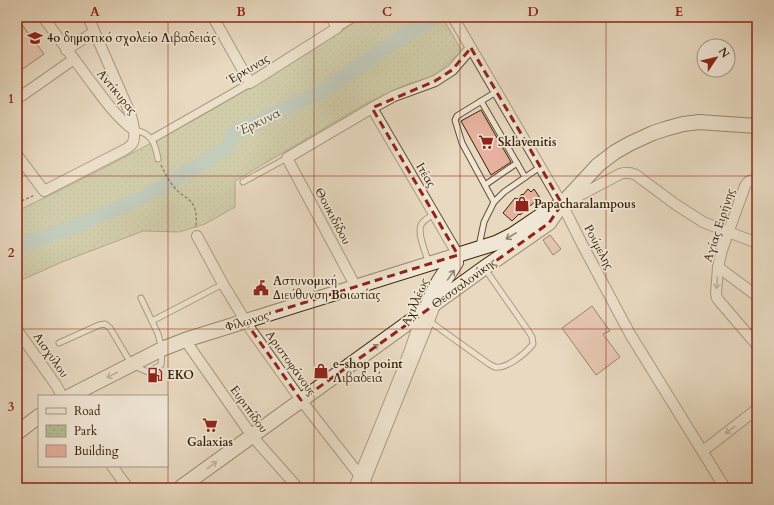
<svg xmlns="http://www.w3.org/2000/svg" width="774" height="505" viewBox="0 0 774 505" font-family="Cardo,serif">
<style>
.park{fill:url(#park-dots);stroke:#76714c}
.lines{fill:none;stroke-linecap:round;stroke-linejoin:round}
.river{stroke:#97bab5;stroke-width:15}
.building{fill:#e6b19f;stroke:#382307}
.service-casing{stroke:#645035;stroke-width:7}
.pedestrian-casing{stroke:#645035;stroke-width:9}
.minor-casing{stroke:#645035;stroke-width:12}
.secondary-casing{stroke:#382307;stroke-width:16}
.path{stroke:#382307;stroke-width:1.5;stroke-dasharray:3 2;stroke-linecap:butt}
.service{stroke:#f0e6d6;stroke-width:5}
.pedestrian{stroke:#f0e6d6;stroke-width:7}
.minor{stroke:#f0e6d6;stroke-width:10}
.secondary{stroke:#f0e6d6;stroke-width:14}
.oneway{stroke:#94846e}
.marked{fill:none;stroke:#8f2418;stroke-width:3;stroke-dasharray:8 5;stroke-linejoin:round}
.grid{fill:none;stroke:#8f2418;stroke-width:1;stroke-opacity:0.55}
.labels{text-anchor:middle;dominant-baseline:central;stroke-width:3.5;stroke-linejoin:round;paint-order:stroke}
.poi-label{font-size:12px;font-weight:bold;fill:#382307;stroke:#f0e6d6;text-anchor:start}
.street-label{font-size:12px;fill:#382307;stroke:#f0e6d6}
.water-label{font-size:13px;font-style:italic;fill:#54503b;stroke:#f0e6d6}
.neatline{fill:none;stroke:#8f2418;stroke-width:1.5}
.grid-label{font-size:13px;text-anchor:middle;font-weight:bold;fill:#8f2418}
</style>
<defs>
<pattern id="park-dots" width="8" height="8" patternUnits="userSpaceOnUse"><rect width="8" height="8" fill="#b5bf92"/><path d="M2 2h.1M6 6h.1" fill="none" stroke="#9ca47c" stroke-width="1.8" stroke-linecap="round"/></pattern>
</defs>
<rect width="100%" height="100%" fill="#e8d9c0"/>
<filter id="stains"><feTurbulence type="fractalNoise" baseFrequency=".005" numOctaves="4"/><feColorMatrix values="0 0 0 0 .2 0 0 0 0 .09 0 0 0 0 .02 0 0 0 .5 -.17"/></filter>
<radialGradient id="worn" r=".72"><stop offset=".6" stop-color="#630" stop-opacity="0"/><stop offset="1" stop-color="#630" stop-opacity=".3"/></radialGradient>
<!-- park -->
<path class="park" d="M363,17H442L462,51L446,65L441,71L431,77L405,85L365,104L235,181V207L205,224L179,232L143,231L62,262L17,282V211C72,185 126,157 179,128C242,94 303,56 363,17Z"/>
<g class="lines">
<!-- river -->
<path class="river" d="M17,243L36,240L47,236L73,227L139,199L184,174L213,157L227,147L233,134L283,109L317,94L412,30L433,17"/>
</g>
<!-- building -->
<g class="building">
<path d="M17,18L44,54L17,73Z"/>
<path d="M481,110L511,162L491,175L461,121Z"/>
<path d="M528,189L531,192L534,189L540,198L531,205L520,215L519,214L512,221L503,213L515,198L517,199L522,194L523,195Z"/>
<path d="M550,235L561,249L553,255L543,240Z"/>
<path d="M592,306L610,331L603,334L620,357L596,375L562,328Z"/>
<path d="M158,371L163,377L155,383L150,376Z"/>
</g>
<g class="lines">
<!-- service casing -->
<g class="service-casing">
<g id="service">
<path d="M481,101L525,177"/>
<path d="M134,130C152,133 155,143 158,159"/>
<path d="M243,182L287,158"/>
<path d="M485,185L517,163"/>
<path d="M494,202L462,143L455,120L457,116L496,92"/>
<path d="M479,246L484,222L494,202L504,192L540,167"/>
<path d="M429,263C426,254 417,234 421,225C423,220 430,217 434,214"/>
<path d="M152,321L223,284"/>
<path d="M429,321L489,364C491,365 493,366 495,367C507,369 526,353 533,344L532,337L529,332L485,269"/>
<path d="M59,343L99,325L105,324L110,328L132,365L148,372L161,365L162,349L158,334L141,298"/>
<path d="M17,385L19,386"/>
</g>
</g>
<!-- pedestrian casing -->
<g class="pedestrian-casing">
<g id="pedestrian">
<path d="M337,28L355,17"/>
<path d="M152,139L250,83"/>
</g>
</g>
<!-- minor casing -->
<g class="minor-casing">
<g id="minor">
<path d="M43,17C59,39 75,60 91,82C104,99 116,117 134,130"/>
<path d="M213,17L250,83L337,28L331,17"/>
<path d="M453,17L562,204L583,246L630,334L725,488"/>
<path d="M66,50L94,32"/>
<path d="M17,99L74,59"/>
<path d="M17,155L44,191L126,149C127,149 131,145 132,144C137,136 133,122 130,113L88,17"/>
<path d="M757,181C751,179 748,180 745,186L722,250L718,267L716,294L717,298L720,302L757,345"/>
<path d="M569,201L620,174C626,172 630,172 636,175L675,204L703,222L757,243"/>
<path d="M197,236L223,284L251,330L301,400L368,486"/>
<path d="M718,267L757,296"/>
<path d="M356,287L287,158L372,108L394,96L435,81L452,70L471,48"/>
<path d="M17,330L56,385L62,396"/>
<path d="M185,340L252,436L298,488"/>
<path d="M703,451L757,409"/>
<path d="M112,466L128,488"/>
<path d="M354,488C372,445 391,400 408,355C421,321 428,281 457,256"/>
<path d="M362,488L423,336L436,303L444,285L458,263V255L403,161L372,108"/>
</g>
</g>
<!-- secondary casing -->
<g class="secondary-casing">
<g id="secondary">
<path d="M70,396L162,349L185,340L496,243L512,235L543,214L560,205"/>
<path d="M17,433L39,416"/>
<path d="M180,488L484,268L549,223L562,204L598,165L615,152L631,143L653,133L665,129L683,124L700,122L713,123L757,126"/>
</g>
</g>
<!-- path -->
<g class="path">
<path d="M161,165C165,173 169,182 176,189C182,196 192,199 195,209C197,215 196,222 196,228"/>
<path d="M17,203L35,195"/>
</g>
<!-- service -->
<use href="#service" class="service"/>
<!-- pedestrian -->
<use href="#pedestrian" class="pedestrian"/>
<!-- minor -->
<use href="#minor" class="minor"/>
<!-- secondary -->
<use href="#secondary" class="secondary"/>
</g>
<!-- one-way arrows -->
<defs><path id="oneway-shaft" d="M-6 0H5M1.5-3L5.5 0L1.5 3" fill="none" stroke-width="1.6" stroke-linecap="round" stroke-linejoin="round"/></defs>
<g class="oneway">
<use href="#oneway-shaft" transform="translate(511 236) rotate(149)"/>
<use href="#oneway-shaft" transform="translate(451 275) rotate(-55)"/>
<use href="#oneway-shaft" transform="translate(717 283) rotate(95)"/>
<use href="#oneway-shaft" transform="translate(374 348) rotate(-36)"/>
<use href="#oneway-shaft" transform="translate(112 375) rotate(153)"/>
<use href="#oneway-shaft" transform="translate(730 430) rotate(142)"/>
<use href="#oneway-shaft" transform="translate(212 465) rotate(-36)"/>
</g>
<!-- marked area -->
<path d="M0 0H774V505H0ZM471,48L562,204L549,223L301,400L245,321L458,255L372,108L435,81L452,70Z" fill="#e8d9c0" fill-opacity=".55" fill-rule="evenodd"/>
<path class="marked" d="M471,48L562,204L549,223L301,400L245,321L458,255L372,108L435,81L452,70Z"/>
<!-- grid -->
<path class="grid" d="M168,17V488M314,17V488M460,17V488M606,17V488M17,176H757M17,329H757"/>
<!-- icons -->
<defs>
<g id="school-bare" transform="scale(1.2)"><path d="M0-5L7-2L0 1L-7-2ZM-4 1L0 2.5L4 1V4Q0 6-4 4Z" fill="#8f2418" stroke="#f0e6d6" stroke-width="2.5" paint-order="stroke"/></g>
<g id="supermarket-bare" transform="scale(1.2)"><path d="M-6-5.5h2.5l.6 2H6L4.5 2H-2.5L-4.4-4H-6ZM-1.5 3.2a1.3 1.3 0 1 0 .1 0ZM3 3.2a1.3 1.3 0 1 0 .1 0Z" fill="#8f2418" stroke="#f0e6d6" stroke-width="2.5" paint-order="stroke"/></g>
<g id="shop-bare" transform="scale(1.2)"><path d="M-5-2.5h2.3a2.7 3.5 0 0 1 5.4 0H5L5.5 6h-11ZM-1.5-2.5h3a1.5 2.3 0 0 0-3 0Z" fill="#8f2418" stroke="#f0e6d6" stroke-width="2.5" paint-order="stroke"/></g>
<g id="civic-bare" transform="scale(1.2)"><path d="M-.6-6.5H3V-4.5H.6V-3L4-1V1h2V6H-6V1h2V-1L-.6-3ZM-1.2 2.5V6h2.4V2.5Z" fill="#8f2418" stroke="#f0e6d6" stroke-width="2.5" paint-order="stroke"/></g>
<g id="fuel-bare" transform="scale(1.2)"><path d="M-5.5-6h7V0h2V4h1.3V-2.5L3-4.5l.8-.8L6-3V5H2.5V1h-1V6h-7ZM-4.2-4.7v3.2H.2V-4.7Z" fill="#8f2418" stroke="#f0e6d6" stroke-width="2.5" paint-order="stroke"/></g>
</defs>
<g fill-rule="evenodd">
<use href="#school-bare" x="35" y="38"/>
<use href="#supermarket-bare" x="486" y="142"/>
<use href="#shop-bare" x="522" y="204"/>
<use href="#civic-bare" x="261" y="288"/>
<use href="#shop-bare" x="321" y="371"/>
<use href="#fuel-bare" x="155" y="375"/>
<use href="#supermarket-bare" x="210" y="425"/>
</g>
<g class="labels">
<!-- poi labels -->
<g class="poi-label">
<text x="47" y="38">4ο δημοτικό σχολείο Λιβαδειάς</text>
<text x="498" y="142">Sklavenitis</text>
<text x="534" y="204">Papacharalampous</text>
<text x="273" y="281">Αστυνομική<tspan x="273" dy="14">Διεύθυνση Βοιωτίας</tspan></text>
<text x="333" y="364">e-shop point<tspan x="333" dy="14">Λιβαδειά</tspan></text>
<text x="167" y="375">EKO</text>
<text x="210" y="442" text-anchor="middle">Galaxias</text>
</g>
<!-- street labels -->
<g class="street-label">
<text transform="translate(248 69) rotate(-31)">Έρκυνας</text>
<text transform="translate(117 92) rotate(50)">Αντίκυρας</text>
<text transform="translate(426 175) rotate(59)">Ιτέας</text>
<text transform="translate(333 216) rotate(62)">Θουκιδίδου</text>
<text transform="translate(719 225) rotate(-72)">Αγίας Ειρήνης</text>
<text transform="translate(599 247) rotate(62)">Ρούμελης</text>
<text transform="translate(464 283) rotate(-36)">Θεσσαλονίκης</text>
<text transform="translate(415 302) rotate(-67)">Αχιλλέως</text>
<text transform="translate(247 321) rotate(-17)">Φίλωνος</text>
<text transform="translate(51 355) rotate(55)">Αισχύλου</text>
<text transform="translate(291 363) rotate(54)">Αριστοφάνους</text>
<text transform="translate(249 409) rotate(54)">Ευριπίδου</text>
</g>
<!-- water labels -->
<g class="water-label">
<text transform="translate(259 122) rotate(-26)">Έρκυνα</text>
</g>
</g>
<!-- margin -->
<rect width="774" height="505" fill="none" stroke="#e8d9c0" stroke-width="44"/>
<!-- legend -->
<rect x="38" y="395" width="130" height="72" fill="#f0e6d6" stroke="#a69883"/>
<rect x="46" y="408" width="20" height="6" fill="#f0e6d6" stroke="#a69883"/>
<text x="74" y="415" font-size="12" fill="#382307">Road</text>
<rect x="46" y="425" width="20" height="12" fill="url(#park-dots)" stroke="#a69883"/>
<text x="74" y="435" font-size="12" fill="#382307">Park</text>
<rect x="46" y="445" width="20" height="12" fill="#e6b19f" stroke="#a69883"/>
<text x="74" y="455" font-size="12" fill="#382307">Building</text>
<!-- north arrow -->
<g transform="translate(716 58) rotate(55)"><circle r="19" fill="#f0e6d6" stroke="#a69883"/>
<path d="M0-3L7 15L0 10L-7 15Z" fill="#8f2418"/>
<text y="-6" font-size="11" font-weight="bold" text-anchor="middle" fill="#382307">N</text>
</g>
<rect x="22" y="22" width="730" height="461" class="neatline"/>
<g class="grid-label">
<text x="95" y="16">A</text>
<text x="241" y="16">B</text>
<text x="387" y="16">C</text>
<text x="533" y="16">D</text>
<text x="679" y="16">E</text>
<text x="11" y="103">1</text>
<text x="11" y="257">2</text>
<text x="11" y="411">3</text>
</g>
<rect width="100%" height="100%" filter="url(#stains)"/>
<rect width="100%" height="100%" fill="url(#worn)"/>
</svg>
